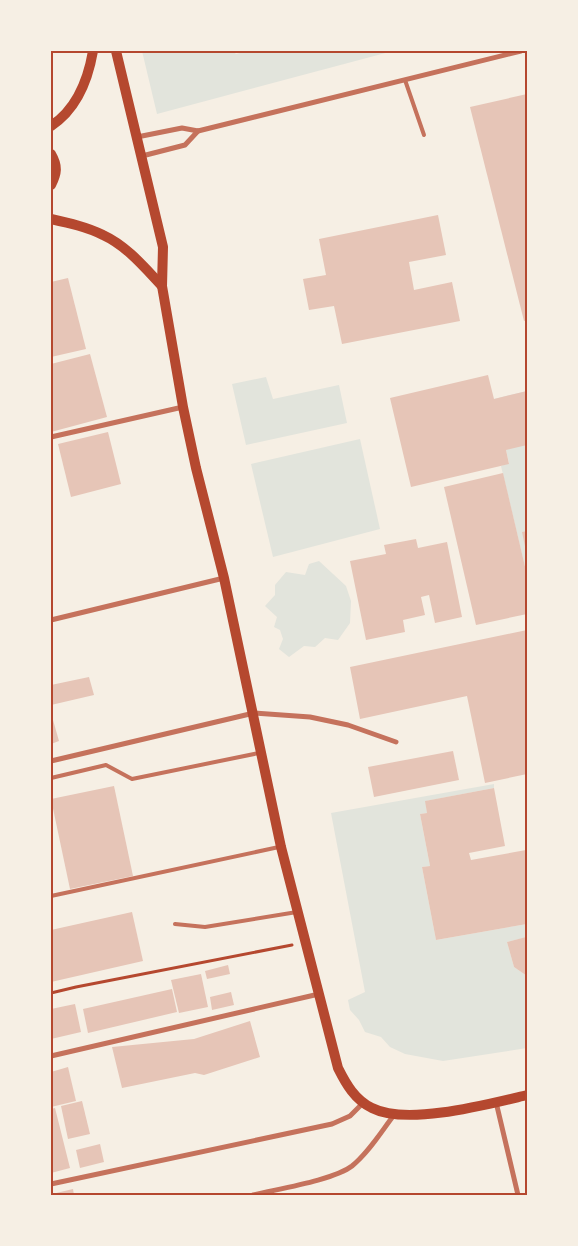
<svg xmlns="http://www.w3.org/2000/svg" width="578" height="1246" viewBox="0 0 578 1246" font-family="Commissioner,sans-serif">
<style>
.green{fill:#e2e4dc}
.building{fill:#e6c5b7}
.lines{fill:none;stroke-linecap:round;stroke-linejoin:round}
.path{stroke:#b5482f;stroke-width:3}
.service{stroke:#c5725c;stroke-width:4}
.minor{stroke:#c5725c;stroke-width:5}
.secondary{stroke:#b5482f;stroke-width:10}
.neatline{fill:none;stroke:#b5482f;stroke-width:2}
</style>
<rect width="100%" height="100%" fill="#f6efe4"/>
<!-- green -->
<g class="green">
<path d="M142,51H233L236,54L247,51H393L157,114Z"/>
<path d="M266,377L273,399L339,385L347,423L246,445L232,384Z"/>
<path d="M527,391V575L501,466L509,463L494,399Z"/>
<path d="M360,439L380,529L273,557L251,464Z"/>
<path d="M319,561L346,586L351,601L350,623L338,640L325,638L315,647L304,646L289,657L279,649L283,639L280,630L274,627L277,617L265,606L275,595V585L286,572L305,575L309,564Z"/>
<path d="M494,784V788L426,801L427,813L420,814L430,866L422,867L436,940L527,924V937L507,942L514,967L527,976V1048L443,1061L405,1054L390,1047L381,1037L365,1032L359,1020L350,1010L348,1000L365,992L331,813Z"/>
</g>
<!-- building -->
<g class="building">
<path d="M527,94V320L524,321L470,107Z"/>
<path d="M438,215L446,255L409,262L414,290L452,282L460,321L342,344L334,306L309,310L303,279L326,275L319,239Z"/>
<path d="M68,278L86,349L51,357V282Z"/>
<path d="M90,354L107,417L51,432V364Z"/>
<path d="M488,375L494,399L527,391V445L506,450L509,464L411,487L390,398Z"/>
<path d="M108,432L121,484L71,497L58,444Z"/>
<path d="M503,473L527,575V614L476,625L444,487Z"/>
<path d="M527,531V551H526L522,532Z"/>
<path d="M416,539L418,548L447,542L462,617L435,623L429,595L421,597L425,615L403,620L405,632L366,640L350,561L386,554L384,545Z"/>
<path d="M527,630V762L525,763L527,774L485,783L467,696L360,719L350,667Z"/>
<path d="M89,677L94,695L51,705V685Z"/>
<path d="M51,713L59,741L51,744Z"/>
<path d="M453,751L459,780L374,797L368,767Z"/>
<path d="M114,786L133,876L70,889L51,799Z"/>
<path d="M494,788L505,846L469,853L471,860L526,850L527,924L436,940L422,867L430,866L420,814L427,813L425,801Z"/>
<path d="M132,912L143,961L51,982V930Z"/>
<path d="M526,937L527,941V976L514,967L507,942Z"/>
<path d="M228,965L230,974L207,979L205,971Z"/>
<path d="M201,974L208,1007L179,1013L171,980Z"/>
<path d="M172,989L177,1012L88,1033L83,1009Z"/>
<path d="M231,992L234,1005L212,1010L210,997Z"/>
<path d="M75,1004L81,1032L51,1039V1009Z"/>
<path d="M250,1021L260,1057L204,1075L195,1073L122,1088L112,1047L194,1039Z"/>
<path d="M68,1067L76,1101L51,1107V1072Z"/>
<path d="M82,1101L90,1134L68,1139L61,1106Z"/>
<path d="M55,1108L70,1168L51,1173V1109Z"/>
<path d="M100,1144L104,1162L80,1168L76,1150Z"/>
<path d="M73,1189L74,1195H52V1194Z"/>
</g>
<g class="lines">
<!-- path -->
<path class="path" d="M51,993L76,987L292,945"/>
<!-- service -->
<g class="service">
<path d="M405,80L424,135"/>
<path d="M51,778L106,765L132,779L259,753"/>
<path d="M51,896L279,847"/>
<path d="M175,924L205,927L297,912"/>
</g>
<!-- minor -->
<g class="minor">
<path d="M137,137L182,128L198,131L521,51"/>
<path d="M142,156L185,145L198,131"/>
<path d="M51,437L183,407"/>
<path d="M51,620L224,578"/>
<path d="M51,761L254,713L310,717L348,725L396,742"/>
<path d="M51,1056L319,994"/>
<path d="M496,1102L518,1195"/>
<path d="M51,1184L332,1124L350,1116L364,1102"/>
<path d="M253,1195C277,1189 334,1180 352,1166C369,1152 381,1132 394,1115"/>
</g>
<!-- secondary -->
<g class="secondary">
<path d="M116,51L163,247L162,286L183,407L196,468L224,578L281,847L338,1068C346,1084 355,1100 372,1108C407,1126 489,1104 527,1095"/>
<path d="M51,126C77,109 88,80 93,51"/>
<path d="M51,154C58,166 57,173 51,185"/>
<path d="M51,219C69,223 87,227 103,235C127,246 145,268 162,286"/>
</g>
</g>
<!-- border -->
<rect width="578" height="1246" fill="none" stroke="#f6efe4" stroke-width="105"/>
<rect x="52" y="52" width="474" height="1142" class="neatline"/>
</svg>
